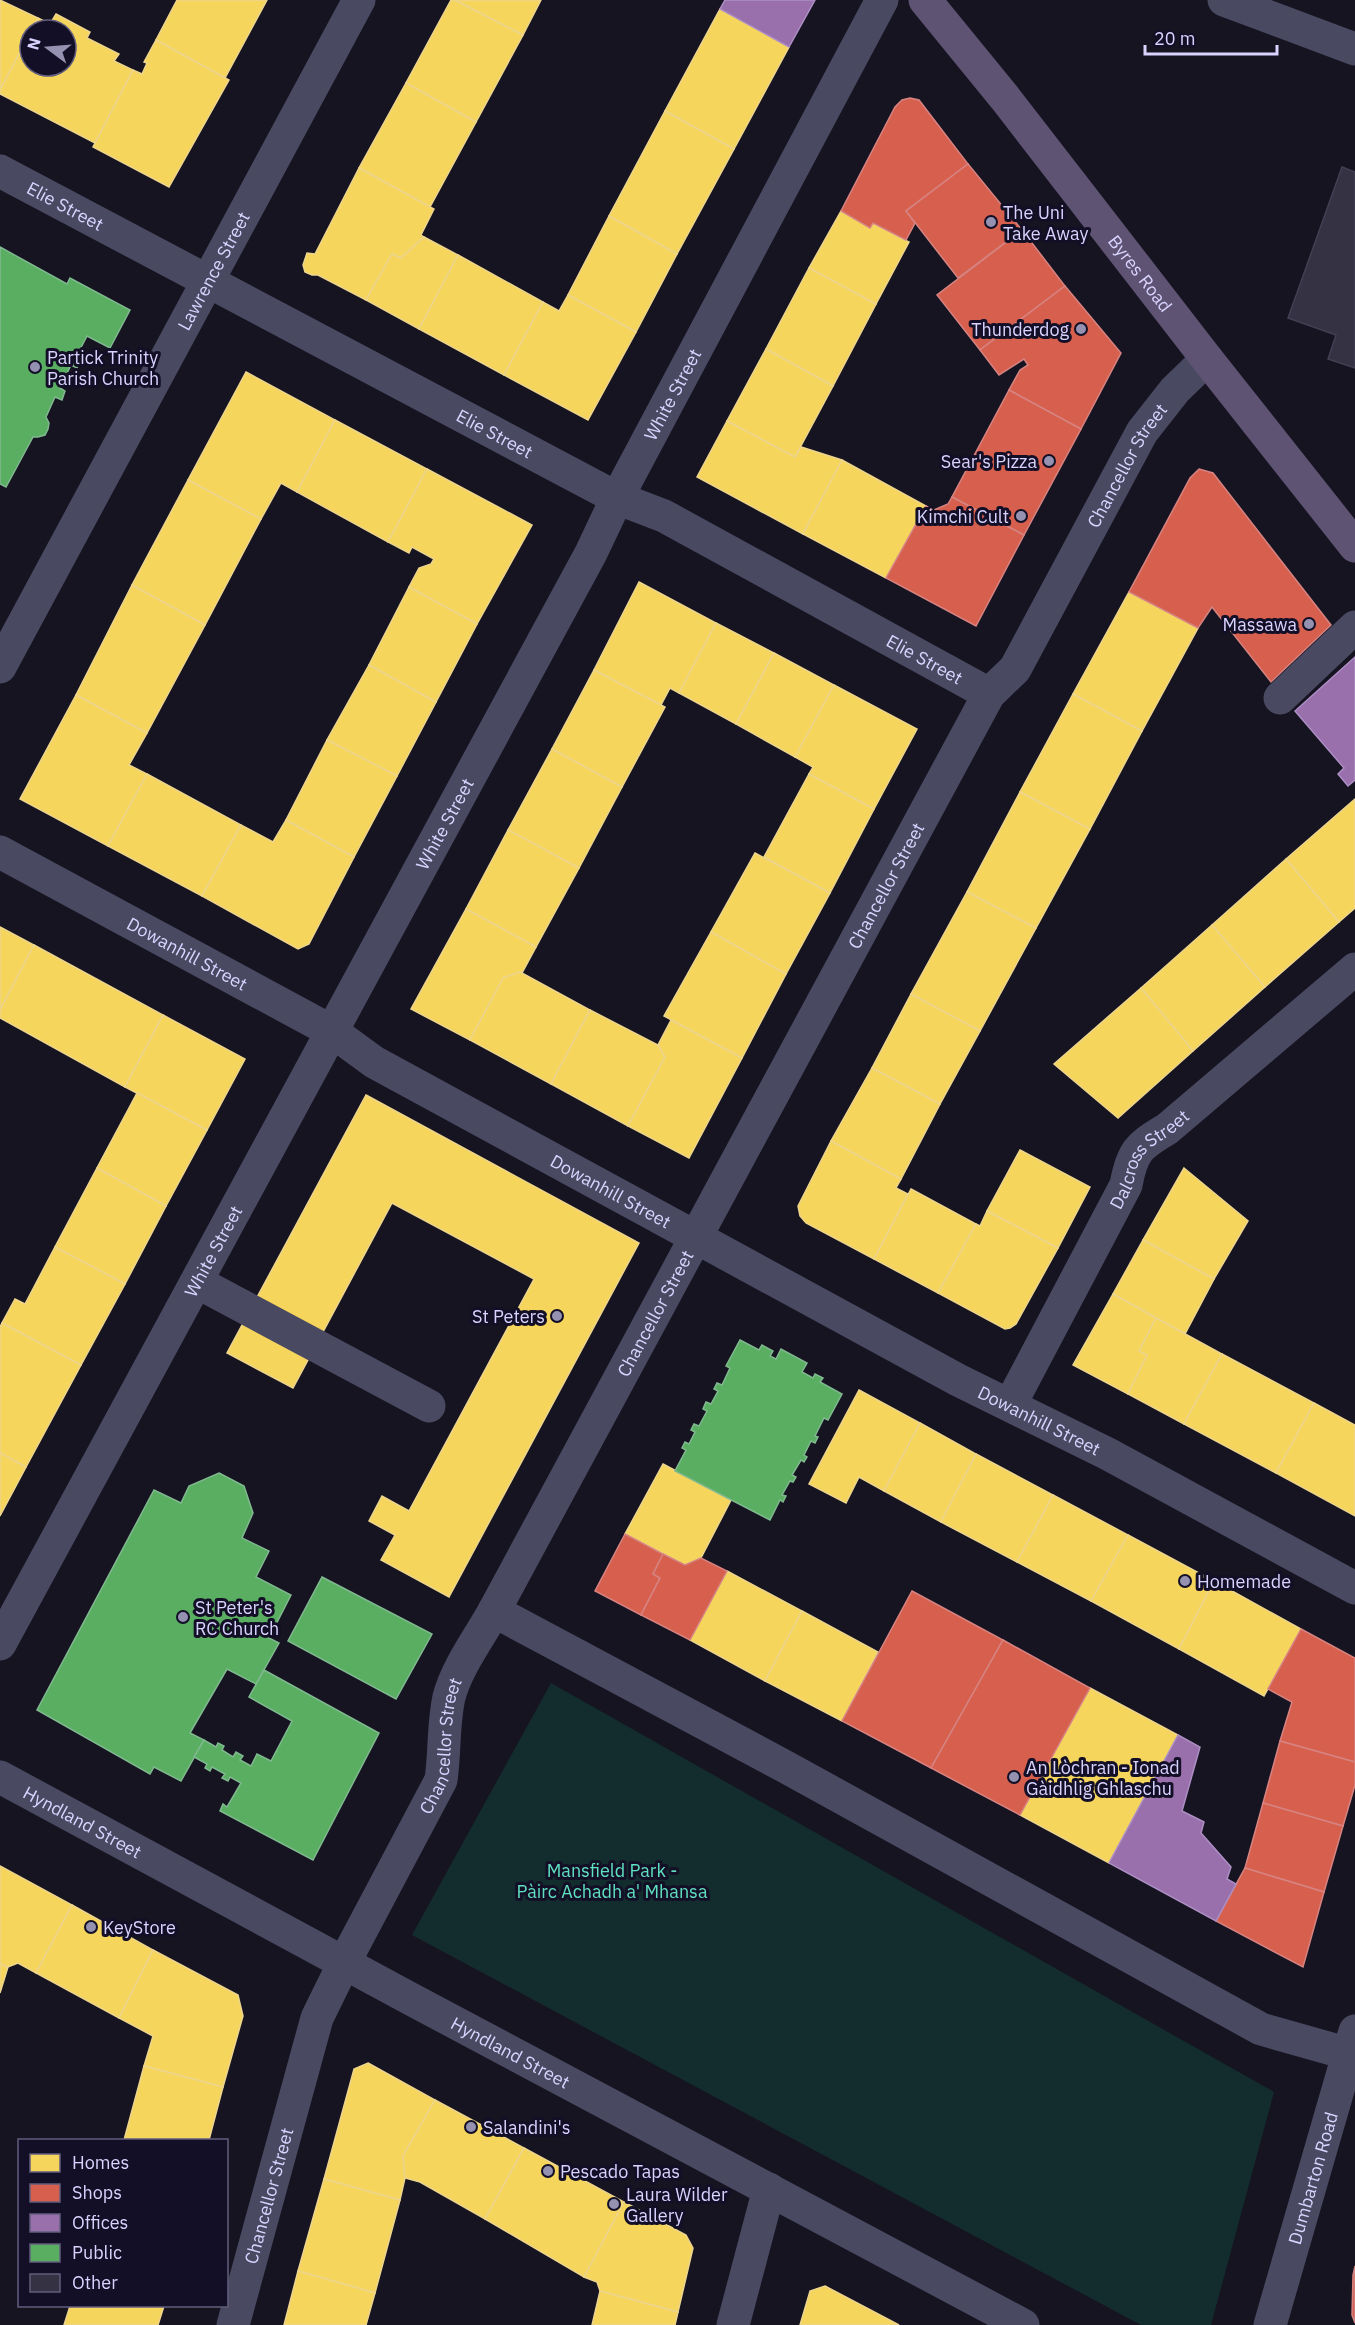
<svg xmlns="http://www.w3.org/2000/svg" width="1355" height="2325" viewBox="0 0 1355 2325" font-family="'IBM Plex Sans',sans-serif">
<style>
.green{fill:#132c2d}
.homes{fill:#f6d55c;stroke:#edd58d;stroke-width:1.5}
.shops{fill:#d6604d;stroke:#d78382;stroke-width:1.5}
.offices{fill:#9970ab;stroke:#ac8ec4;stroke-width:1.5}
.public{fill:#5aae61;stroke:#80b990;stroke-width:1.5}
.building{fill:#343243;stroke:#433f54;stroke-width:1.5}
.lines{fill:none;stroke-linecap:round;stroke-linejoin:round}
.minor{stroke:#4a4962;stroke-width:33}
.major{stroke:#5e5373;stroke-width:33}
.poi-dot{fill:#9591b1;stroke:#130f26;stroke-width:2}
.labels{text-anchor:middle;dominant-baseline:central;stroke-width:6;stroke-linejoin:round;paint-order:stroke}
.street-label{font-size:18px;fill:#d9d4ff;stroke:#130f26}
.poi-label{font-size:18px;fill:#d9d4ff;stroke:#130f26;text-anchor:start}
.park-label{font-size:18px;fill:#5fe0c0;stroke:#130f26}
</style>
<rect width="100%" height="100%" fill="#161421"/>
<!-- green -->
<path class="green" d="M551,1683L1274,2092L1211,2325H1141L412,1935Z"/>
<!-- homes -->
<g class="homes">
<path d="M0,0L38,18L0,90Z"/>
<path d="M177,0H267L225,78L156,40Z"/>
<path d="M451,0H455L523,35L476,122L406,83Z"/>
<path d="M455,0H541L523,35Z"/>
<path d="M720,9L789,47L734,149L665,111Z"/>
<path d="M56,14L90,32L87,38L119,54L114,61L133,70L95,143L0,94V90L30,33V66H66V30H31L38,18L50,24Z"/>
<path d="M156,40L229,80L169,187L93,147L133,70L142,74L147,63L144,62Z"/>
<path d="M406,83L476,122L430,207L359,168Z"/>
<path d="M665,111L734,149L677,254L609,216Z"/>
<path d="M359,168L434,209L421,235L424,237L401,258L392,254L366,300L318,275H312L305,272L303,265L307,253L315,254Z"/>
<path d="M841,211L870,228L873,223L909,242L876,304L809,268Z"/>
<path d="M609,216L677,254L636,332L568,295Z"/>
<path d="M424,237L458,255L419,329L366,300L392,254L401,258Z"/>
<path d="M458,255L543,302L504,375L419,329Z"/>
<path d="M809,268L876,304L833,386L766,349Z"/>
<path d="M568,295L636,332L588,420L504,375L543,302L559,311Z"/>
<path d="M766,349L833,386L795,457L727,421Z"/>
<path d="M246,372L335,420L297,492L281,483L261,519L188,480Z"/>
<path d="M335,420L427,469L388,542L297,492Z"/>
<path d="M727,421L795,457L801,447L842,460L803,534L697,477Z"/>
<path d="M842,460L926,506L886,578L803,534Z"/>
<path d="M427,469L532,525L477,624L409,587L419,568L431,564L434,559L412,547L409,553L388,542Z"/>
<path d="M188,480L261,519L205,625L132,585Z"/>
<path d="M639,582L716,623L679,693L670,688L661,705L594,670Z"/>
<path d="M132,585L205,625L147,733L76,695Z"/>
<path d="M409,587L477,624L436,702L369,665Z"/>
<path d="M1129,592L1198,628L1142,731L1073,694Z"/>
<path d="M716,623L774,653L736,724L679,693Z"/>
<path d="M774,653L834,685L795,757L736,724Z"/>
<path d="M369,665L436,702L397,776L327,740Z"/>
<path d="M594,670L665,707L622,787L552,749Z"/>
<path d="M834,685L917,729L874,809L809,774L813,767L795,757Z"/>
<path d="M1073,694L1142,731L1090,829L1020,792Z"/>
<path d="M76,695L147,733L129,765L147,774L108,846L20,799Z"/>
<path d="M327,740L397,776L354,857L286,820Z"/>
<path d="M552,749L622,787L579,868L508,830Z"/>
<path d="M147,774L241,825L202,896L108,846Z"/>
<path d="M809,774L874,809L830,893L764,857Z"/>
<path d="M1020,792L1090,829L1036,928L967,892Z"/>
<path d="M1355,799V908L1339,922L1286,859Z"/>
<path d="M286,820L354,857L309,944L298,949L202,896L241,825L273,842Z"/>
<path d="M508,830L579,868L536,947L466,909Z"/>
<path d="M755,853L830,893L786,974L711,932Z"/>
<path d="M1286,859L1339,922L1265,987L1212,925Z"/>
<path d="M967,892L1036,928L980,1031L911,994Z"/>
<path d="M466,909L536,947L522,973L520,972L503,978L470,1040L411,1009Z"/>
<path d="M1212,925L1265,987L1193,1051L1141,988Z"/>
<path d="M0,927L34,945L0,1010Z"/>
<path d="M711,932L786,974L742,1058L664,1016Z"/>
<path d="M34,945L163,1015L125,1087L0,1018V1010Z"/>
<path d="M520,972L590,1010L551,1084L470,1040L503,978Z"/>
<path d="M1141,988L1193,1051L1118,1118L1054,1064Z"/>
<path d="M911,994L980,1031L940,1104L872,1068Z"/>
<path d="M590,1010L658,1045L665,1057L628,1126L551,1084Z"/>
<path d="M163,1015L245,1059L207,1130L125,1087Z"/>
<path d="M671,1020L742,1058L689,1158L628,1126L665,1057L658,1045Z"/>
<path d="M872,1068L940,1104L901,1179L831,1141Z"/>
<path d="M137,1093L207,1130L166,1206L97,1168Z"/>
<path d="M366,1095L639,1243L449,1597L381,1560L395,1535L369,1521L382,1496L409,1511L534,1279L392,1203L293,1388L227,1353Z"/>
<path d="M831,1141L901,1179L896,1188L908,1194L874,1259L806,1223L800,1216L798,1206Z"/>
<path d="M1020,1150L1090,1187L1058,1248L987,1211Z"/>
<path d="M97,1168L166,1206L125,1284L55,1247Z"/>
<path d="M1184,1168L1248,1221L1214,1279L1143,1240Z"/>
<path d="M911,1189L976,1224L938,1293L874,1259Z"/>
<path d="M987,1211L1058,1248L1016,1324L1010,1328L1005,1329L938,1293L976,1224L980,1226Z"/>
<path d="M1143,1240L1214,1279L1185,1334L1113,1294Z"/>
<path d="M55,1247L125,1284L81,1365L2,1323L15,1299L25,1304Z"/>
<path d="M1113,1294L1156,1318L1139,1351L1147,1355L1128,1394L1073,1365Z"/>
<path d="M1156,1318L1222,1354L1184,1424L1128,1394L1147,1355L1139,1351Z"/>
<path d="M2,1323L81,1365L26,1467L0,1453V1327Z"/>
<path d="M1222,1354L1314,1403L1276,1473L1184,1424Z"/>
<path d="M859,1390L920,1423L884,1491L859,1477L846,1503L809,1484Z"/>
<path d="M1314,1403L1355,1425V1516L1276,1473Z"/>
<path d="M920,1423L976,1454L941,1522L884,1491Z"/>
<path d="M0,1453L26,1467L0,1516Z"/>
<path d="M976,1454L1053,1495L1017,1562L941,1522Z"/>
<path d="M663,1464L731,1500L701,1558L685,1565L625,1534Z"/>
<path d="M1053,1495L1128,1535L1091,1601L1017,1562Z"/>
<path d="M1128,1535L1214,1581L1179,1649L1091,1601Z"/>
<path d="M727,1571L802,1611L765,1681L690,1640Z"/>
<path d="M1214,1581L1301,1629L1264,1696L1179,1649Z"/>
<path d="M802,1611L878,1652L842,1721L765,1681Z"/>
<path d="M1090,1688L1178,1735L1109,1863L1020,1815Z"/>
<path d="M0,1866L72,1905L36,1973L18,1963L8,1967L0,1964Z"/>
<path d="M72,1905L153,1950L119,2018L36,1973Z"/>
<path d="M153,1950L238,1995L243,2016L223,2087L144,2066L153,2036L119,2018Z"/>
<path d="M0,1964L8,1967L0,1993Z"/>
<path d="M368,2063L435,2100L403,2156L405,2178L400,2200L324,2179L354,2069Z"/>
<path d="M144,2066L223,2087L209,2140H124Z"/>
<path d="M435,2100L524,2148L485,2219L420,2182L405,2178L403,2156Z"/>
<path d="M524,2148L624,2202L584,2277L485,2219Z"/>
<path d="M324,2179L400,2200L375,2293L298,2271Z"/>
<path d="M624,2202L686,2235L693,2248L678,2312L600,2291L597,2282L584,2277Z"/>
<path d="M298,2271L375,2293L366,2325H284Z"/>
<path d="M825,2286L899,2325H800L810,2291Z"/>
<path d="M600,2291L678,2312L675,2325H592Z"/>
<path d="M70,2306H164L158,2325H64Z"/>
</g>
<!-- shops -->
<g class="shops">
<path d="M910,98L919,100L968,164L906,211L915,223L906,240L873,223L870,228L841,211L895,107L902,100Z"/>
<path d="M968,164L1022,230L958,278L906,211Z"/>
<path d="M1022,230L1065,286L980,350L937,295Z"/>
<path d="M1065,286L1121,353L1081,429L1009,390L1020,370L1028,365L1024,359L999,375L980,350Z"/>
<path d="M1009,390L1081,429L1024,535L952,497Z"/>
<path d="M1199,469L1213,473L1331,625L1271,682L1212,607L1198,628L1129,592L1190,478Z"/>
<path d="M952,497L1024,535L976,626L886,578L926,506L934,510L948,504Z"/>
<path d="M625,1534L663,1554L653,1574L660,1578L641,1615L595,1591Z"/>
<path d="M663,1554L685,1565L701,1558L727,1571L690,1640L641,1615L660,1578L653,1574Z"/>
<path d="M912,1591L1003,1640L931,1768L842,1721Z"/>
<path d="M1301,1629L1355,1658V1762L1280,1741L1292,1702L1268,1689Z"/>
<path d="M1003,1640L1090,1688L1020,1815L931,1768Z"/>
<path d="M1280,1741L1355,1762V1785L1343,1826L1263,1803Z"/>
<path d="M1263,1803L1343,1826L1324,1892L1245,1868Z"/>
<path d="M1245,1868L1324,1892L1303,1967L1216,1921Z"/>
<path d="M1355,2266V2323L1352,2315L1353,2275Z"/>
</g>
<!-- offices -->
<g class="offices">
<path d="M725,0H815L789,47L720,9Z"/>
<path d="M1355,657V780L1348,786L1338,774L1344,768L1295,711Z"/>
<path d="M1178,1735L1200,1747L1182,1811L1204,1822L1201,1833L1231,1867L1227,1879L1236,1884L1216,1921L1109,1863Z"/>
</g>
<!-- public -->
<g class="public">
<path d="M0,247L67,284L70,278L130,310L110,348L87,336L75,359L80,361L77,368L71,365L60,388L65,391L62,400L55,397L46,417L49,423L48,429L45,435L38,437H33L6,487L0,484Z"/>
<path d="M740,1340L759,1350L762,1345L773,1351L770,1356L776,1359L781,1349L807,1363L802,1372L813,1378L815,1374L823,1378L820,1382L842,1394L828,1420L824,1418L815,1436L818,1437L815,1443L811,1441L804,1455L807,1457L804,1462L801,1460L792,1475L796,1477L793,1482L790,1481L782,1495L786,1496L783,1502L780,1500L770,1520L675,1471L686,1450L682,1448L685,1442L689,1444L695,1432L691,1430L694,1424L699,1426L707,1411L703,1409L706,1402L711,1404L718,1391L714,1389L717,1383L722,1385L730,1368L726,1366Z"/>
<path d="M219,1473L244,1486L253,1513L242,1538L269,1551L256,1577L291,1595L269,1638L279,1643L256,1684L227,1669L190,1733L204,1740L181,1781L154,1767L150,1774L37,1710L154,1490L181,1503L189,1486Z"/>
<path d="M322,1577L432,1634L396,1699L288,1641Z"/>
<path d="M264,1670L379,1733L313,1860L220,1811L223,1804L227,1807L241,1783L230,1777L228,1781L222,1778L225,1774L212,1767L210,1771L205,1768L207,1764L194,1757L204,1740L216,1747L218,1743L224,1746L222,1750L233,1757L236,1752L243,1756L240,1760L251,1766L257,1754L271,1761L292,1721L249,1697Z"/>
</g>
<!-- building -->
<path class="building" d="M1342,167L1355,172V368L1328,359L1336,335L1288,318Z"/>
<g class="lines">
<!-- minor -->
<g class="minor">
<path d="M1224,0L1355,49"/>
<path id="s1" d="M0,171L617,498L664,516L989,694"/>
<path id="s2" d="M0,667L359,0"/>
<path d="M1280,698L1355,627"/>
<path id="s3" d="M0,852L333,1032L374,1062L958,1380L1108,1454L1355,1588"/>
<path d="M197,1282L429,1406"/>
<path id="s4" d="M1010,1405L1126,1185C1132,1152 1138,1146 1167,1129L1355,969"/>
<path d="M494,1611L784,1766L1261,2029L1349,2054"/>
<path id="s5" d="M0,1644L591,553L617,498L882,0"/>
<path id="s6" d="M0,1777L409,1998L1023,2325"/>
<path id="s7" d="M233,2325L317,2018L344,1963L441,1780C445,1752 443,1724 449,1697C457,1667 479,1638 494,1611L989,694L1015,669L1142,432L1175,390L1207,359"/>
<path d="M733,2325L769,2189"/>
<path id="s8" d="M1270,2325L1355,2031"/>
</g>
<!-- major -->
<path class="major" id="s9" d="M925,0L1005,98L1207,359L1355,546"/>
</g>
<!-- markers -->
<g class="poi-dot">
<circle cx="991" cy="222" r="6"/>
<circle cx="1081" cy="329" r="6"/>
<circle cx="35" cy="367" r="6"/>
<circle cx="1049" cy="461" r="6"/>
<circle cx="1021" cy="516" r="6"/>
<circle cx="1309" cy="624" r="6"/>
<circle cx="557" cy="1316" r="6"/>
<circle cx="1185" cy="1581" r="6"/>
<circle cx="183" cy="1617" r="6"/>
<circle cx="1014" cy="1777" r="6"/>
<circle cx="91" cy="1927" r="6"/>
<circle cx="471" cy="2127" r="6"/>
<circle cx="548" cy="2171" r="6"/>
<circle cx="614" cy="2204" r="6"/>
</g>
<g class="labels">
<!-- street labels -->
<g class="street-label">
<text stroke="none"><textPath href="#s1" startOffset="74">Elie Street</textPath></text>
<text stroke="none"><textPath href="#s2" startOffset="450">Lawrence Street</textPath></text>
<text stroke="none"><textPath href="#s9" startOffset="348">Byres Road</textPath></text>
<text stroke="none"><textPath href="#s5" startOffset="1419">White Street</textPath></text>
<text stroke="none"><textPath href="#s1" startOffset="560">Elie Street</textPath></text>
<text stroke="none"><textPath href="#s7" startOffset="2078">Chancellor Street</textPath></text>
<text stroke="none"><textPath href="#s1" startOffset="1046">Elie Street</textPath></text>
<text stroke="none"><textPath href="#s5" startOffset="933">White Street</textPath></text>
<text stroke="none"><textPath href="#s7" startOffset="1592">Chancellor Street</textPath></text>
<text stroke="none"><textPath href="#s3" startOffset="213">Dowanhill Street</textPath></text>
<text stroke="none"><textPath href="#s4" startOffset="285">Dalcross Street</textPath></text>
<text stroke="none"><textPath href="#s3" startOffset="699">Dowanhill Street</textPath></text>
<text stroke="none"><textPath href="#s5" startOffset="447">White Street</textPath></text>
<text stroke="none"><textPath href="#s7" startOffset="1106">Chancellor Street</textPath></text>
<text stroke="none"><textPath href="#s3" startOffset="1185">Dowanhill Street</textPath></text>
<text stroke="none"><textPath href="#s7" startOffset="620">Chancellor Street</textPath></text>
<text stroke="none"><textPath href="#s6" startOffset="94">Hyndland Street</textPath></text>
<text stroke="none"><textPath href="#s6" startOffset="580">Hyndland Street</textPath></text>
<text stroke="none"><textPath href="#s8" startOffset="153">Dumbarton Road</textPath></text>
<text stroke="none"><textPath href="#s7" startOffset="134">Chancellor Street</textPath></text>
</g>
<!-- poi labels -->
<g class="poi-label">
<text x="1003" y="212">The Uni<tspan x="1003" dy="21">Take Away</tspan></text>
<text x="1069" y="329" text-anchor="end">Thunderdog</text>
<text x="47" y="357">Partick Trinity<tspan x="47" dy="21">Parish Church</tspan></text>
<text x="1037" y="461" text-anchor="end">Sear's Pizza</text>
<text x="1009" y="516" text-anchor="end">Kimchi Cult</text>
<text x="1297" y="624" text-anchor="end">Massawa</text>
<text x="545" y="1316" text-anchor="end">St Peters</text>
<text x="1197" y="1581">Homemade</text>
<text x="195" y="1607">St Peter's<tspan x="195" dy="21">RC Church</tspan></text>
<text x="1026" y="1767">An Lòchran - Ionad<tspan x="1026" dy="21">Gàidhlig Ghlaschu</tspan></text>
<text x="103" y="1927">KeyStore</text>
<text x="483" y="2127">Salandini's</text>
<text x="560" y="2171">Pescado Tapas</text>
<text x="626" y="2194">Laura Wilder<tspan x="626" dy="21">Gallery</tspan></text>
</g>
<!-- park labels -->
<g class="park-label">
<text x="612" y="1870">Mansfield Park -<tspan x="612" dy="21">Pàirc Achadh a' Mhansa</tspan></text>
</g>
</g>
<!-- legend -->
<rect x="18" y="2139" width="210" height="168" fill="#130f26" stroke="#625e7d" stroke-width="1.5"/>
<rect x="30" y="2154" width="30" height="18" fill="#f6d55c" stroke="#625e7d" stroke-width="1.5"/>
<text x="72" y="2169" font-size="18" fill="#d9d4ff">Homes</text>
<rect x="30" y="2184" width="30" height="18" fill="#d6604d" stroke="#625e7d" stroke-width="1.5"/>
<text x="72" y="2199" font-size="18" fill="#d9d4ff">Shops</text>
<rect x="30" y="2214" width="30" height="18" fill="#9970ab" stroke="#625e7d" stroke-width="1.5"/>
<text x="72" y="2229" font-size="18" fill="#d9d4ff">Offices</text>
<rect x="30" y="2244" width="30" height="18" fill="#5aae61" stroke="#625e7d" stroke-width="1.5"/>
<text x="72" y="2259" font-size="18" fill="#d9d4ff">Public</text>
<rect x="30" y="2274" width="30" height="18" fill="#343243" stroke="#625e7d" stroke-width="1.5"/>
<text x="72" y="2289" font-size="18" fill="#d9d4ff">Other</text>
<!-- north arrow -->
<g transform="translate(48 48) rotate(286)"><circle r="28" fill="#130f26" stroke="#625e7d" stroke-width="1.5"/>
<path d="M0-4.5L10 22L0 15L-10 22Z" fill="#9591b1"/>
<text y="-9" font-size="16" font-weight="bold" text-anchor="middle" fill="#d9d4ff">N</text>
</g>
<!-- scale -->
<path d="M1145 45v9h132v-9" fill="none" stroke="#d9d4ff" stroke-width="3"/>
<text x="1154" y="45" font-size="18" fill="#d9d4ff" stroke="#130f26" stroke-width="4.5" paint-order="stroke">20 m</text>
</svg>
